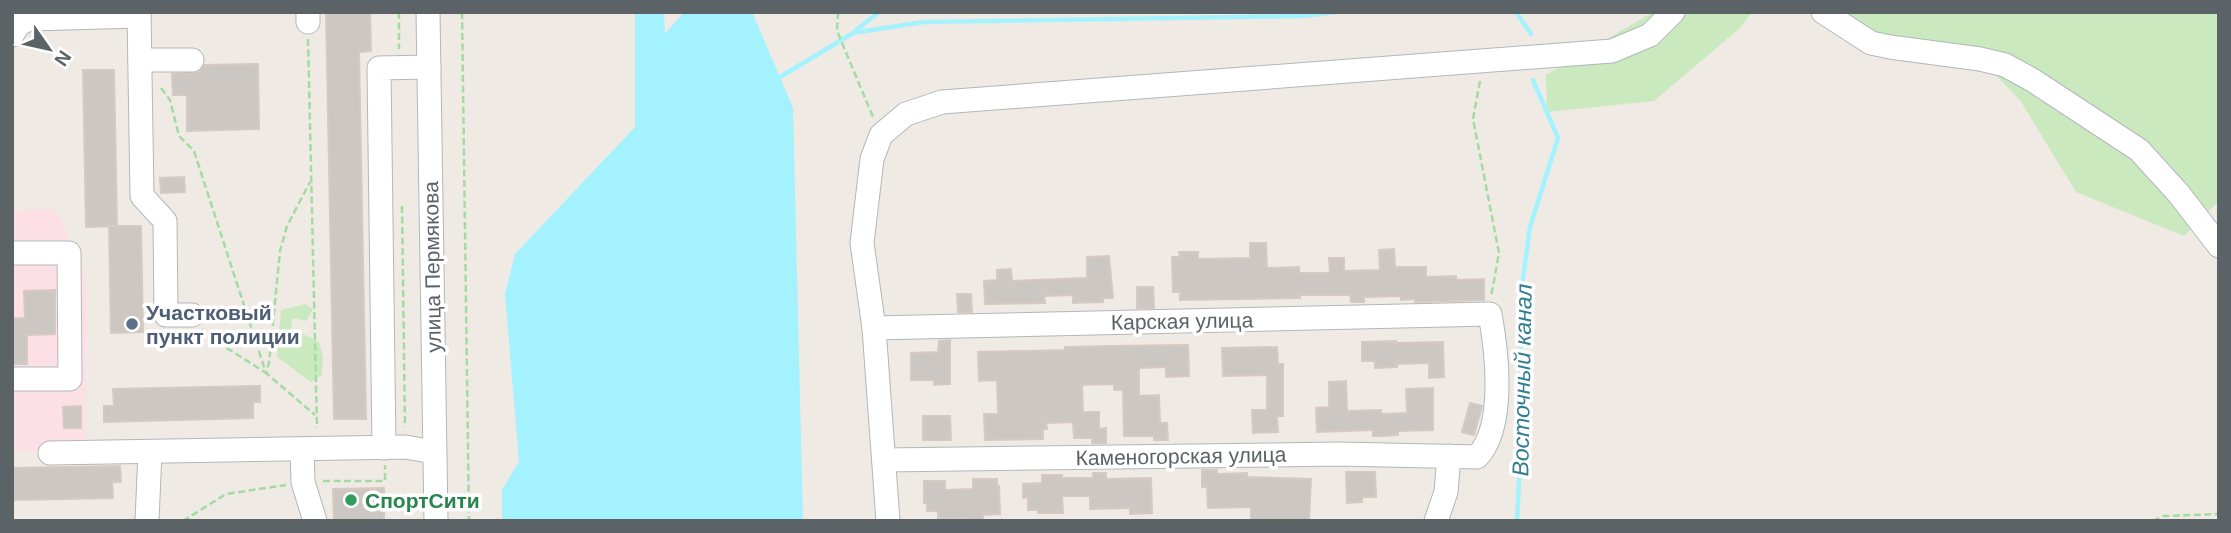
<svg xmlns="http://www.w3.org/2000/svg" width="2231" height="533" viewBox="0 0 2231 533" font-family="Helvetica,sans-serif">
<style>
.medical{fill:#fde0e6}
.green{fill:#cbe9bf}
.water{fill:#a5f2ff}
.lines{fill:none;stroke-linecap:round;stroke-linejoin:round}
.stream{stroke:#a5f2ff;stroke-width:4.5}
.building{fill:#cdc7c3;stroke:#d5c9c2;stroke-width:2}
.minor-casing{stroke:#b2b7ba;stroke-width:25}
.path{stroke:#a3dba1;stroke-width:2.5;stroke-dasharray:7 3.5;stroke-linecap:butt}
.minor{stroke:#fff;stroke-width:23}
.service-dot{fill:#5c6f8a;stroke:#fff;stroke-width:2.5}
.leisure-dot{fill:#2e9e5b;stroke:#fff;stroke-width:2.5}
.labels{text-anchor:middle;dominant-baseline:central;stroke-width:7;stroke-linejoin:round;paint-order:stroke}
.street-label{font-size:21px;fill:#5c6366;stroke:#fff}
.service-label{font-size:21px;font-weight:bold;fill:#4e5e75;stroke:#fff;text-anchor:start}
.leisure-label{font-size:21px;font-weight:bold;fill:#27864d;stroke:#fff;text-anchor:start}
.water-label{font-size:23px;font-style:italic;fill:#317e93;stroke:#fff}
</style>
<rect width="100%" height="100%" fill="#f0eae4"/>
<!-- medical -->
<path class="medical" d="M55,209L86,273V446H42L37,451H12V211Z"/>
<!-- green -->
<g class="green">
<path d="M1653,12H1752L1741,27L1654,101L1547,112L1546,75Z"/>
<path d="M1817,12H2219V201L2184,236L2076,192L2020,100L1980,59L1866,48Z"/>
<path d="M305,304L313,309L306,321L292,318L291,335L303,334L319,342L323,357L322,375L311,382L277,357L281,310Z"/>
</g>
<!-- water -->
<path class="water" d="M635,12H664L665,34L684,12H752L793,108L803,521H502V490L519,462L505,294L515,254L635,127Z"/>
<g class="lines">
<!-- stream -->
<g class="stream">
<path d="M1516,12L1531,34"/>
<path d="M855,31L879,12"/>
<path d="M780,77L853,33L923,22L1304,16L1336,12"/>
<path d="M1517,521L1522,422L1520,301L1530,227L1558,138L1533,80"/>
</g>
</g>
<!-- building -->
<g class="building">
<path d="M326,12H370L371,51L359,52L366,419H334Z"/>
<path d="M258,64L259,129L187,131V95H173L172,74L198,72L205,65Z"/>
<path d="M83,70H114L117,226L86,227Z"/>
<path d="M184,177L185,192L161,193L160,178Z"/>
<path d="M109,226H141L143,332L111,333Z"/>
<path d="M1250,243H1266L1267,268L1299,267V273H1330L1329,258H1344V271L1380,270L1379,250L1394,249L1395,267H1426V277L1456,276V280L1484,279V300L1415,302V299L1401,300V296L1364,297V302H1351L1350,295H1300V298L1180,300V292H1173L1172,257H1180L1179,252H1198V259L1250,258Z"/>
<path d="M1109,256L1113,298H1103V302L1073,303V295L1044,296L1045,303L985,304L984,281L997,280V270L1011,269L1012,281L1087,278V257Z"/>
<path d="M1137,287H1153L1154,308H1137Z"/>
<path d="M55,290V334L27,335V364H12V319L25,318L24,291Z"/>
<path d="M957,294H971L972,312H958Z"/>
<path d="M950,340V384L934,385V380H911V353L938,352L939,341Z"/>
<path d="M1396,341V343L1443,342L1444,377L1429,378V363L1397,364V367L1375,368V361H1362V342Z"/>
<path d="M1188,345L1189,376L1166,377V367L1139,368V396L1159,395L1160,423H1167L1168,440H1154V436H1124L1123,390H1114V384L1082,385L1083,412H1099V429L1106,428V443H1092V438H1074L1073,422L1046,423L1047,429H1043V439L985,440L984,414H998L997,380L979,381L978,352L1065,350V347L1113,346Z"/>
<path d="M1277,347L1278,364H1283V416H1277L1278,432L1253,433L1252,410H1267V376L1266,375L1223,376L1222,348Z"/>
<path d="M1346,381L1347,411L1381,410V414L1407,413L1406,389L1433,388V430L1398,431V435L1383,436H1373V430L1317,432L1316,408L1329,407V382Z"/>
<path d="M260,386V402H253V418L104,422V406H114L113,389Z"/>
<path d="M1470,403L1482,406L1474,435L1462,432Z"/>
<path d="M81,406V428H64L63,407Z"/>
<path d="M923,416H950L951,440H923Z"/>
<path d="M120,466L121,482H112L113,498L12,500V468Z"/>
<path d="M1202,470H1217V474L1247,473V477L1311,479L1309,520H1251V507L1208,508L1207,487H1202Z"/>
<path d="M1346,472H1375L1376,497H1362V502L1347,503Z"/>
<path d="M1093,473H1106V479L1151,478L1152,513L1130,514V508L1090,509V496H1062L1063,513H1038V510H1028V497L1023,498V484L1042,483V475H1062V478H1093Z"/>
<path d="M973,479H997V486H999L1000,514L983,515V521H969V518L938,519V511H927V503H924V481H945V490L973,489Z"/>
<path d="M384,488V521H334L333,489Z"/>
</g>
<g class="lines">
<!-- minor casing -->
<g class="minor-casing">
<g id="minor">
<path d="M139,12L142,196L165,221L166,315H192"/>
<path d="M308,12V22"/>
<path d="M428,12L436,521"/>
<path d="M1823,12L1871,43L1890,47L1980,59L2005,65L2034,81L2139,150L2179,194L2219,246"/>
<path d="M12,35L18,25L29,19L139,16"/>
<path d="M140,60H192"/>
<path d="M12,253H69L70,379H12"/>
<path d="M874,328L1490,314C1497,352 1506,427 1477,457L1339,454L884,460"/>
<path d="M384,448L379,68L429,67"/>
<path d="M302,449L303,482L315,521"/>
<path d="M50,453L405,447L434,452"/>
<path d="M147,521L150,452"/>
<path d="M888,521L874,328L862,243L872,159L881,135L906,114L942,102L1612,51L1650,35L1673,12"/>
<path d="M1436,521L1446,492L1449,456"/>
</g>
</g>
<!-- path -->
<g class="path">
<path d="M399,12V49"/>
<path d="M462,12L469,521"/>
<path d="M838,12L837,31L873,117"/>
<path d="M308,39L317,428"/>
<path d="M1480,81L1473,119L1499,253L1491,297"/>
<path d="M161,88L170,100L179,136L194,151L266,373L315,415"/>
<path d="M402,206L405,427"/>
<path d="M202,329L205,334L266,373L269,363L280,251L287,226L310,182"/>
<path d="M323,481H385V465"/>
<path d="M183,521L226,494L286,485"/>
<path d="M2153,521L2163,516L2219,514"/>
</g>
<!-- minor -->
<use href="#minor" class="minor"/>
</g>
<!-- markers -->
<circle class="service-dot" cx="132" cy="324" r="7"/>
<circle class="leisure-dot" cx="351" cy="500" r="7"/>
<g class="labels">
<!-- street labels -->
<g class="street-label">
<text transform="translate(432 267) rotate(-91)">улица Пермякова</text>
<text transform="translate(1182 321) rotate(-1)">Карская улица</text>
<text transform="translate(1181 456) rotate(-1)">Каменогорская улица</text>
</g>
<!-- service labels -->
<g class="service-label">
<text x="146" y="312">Участковый<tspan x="146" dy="24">пункт полиции</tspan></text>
</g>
<!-- leisure labels -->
<g class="leisure-label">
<text x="365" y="500">СпортСити</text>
</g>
<!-- water labels -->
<g class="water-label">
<text transform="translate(1522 380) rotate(-89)">Восточный канал</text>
</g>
</g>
<!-- border -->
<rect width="2231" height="533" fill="none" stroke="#5c6366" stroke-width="28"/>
<!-- north arrow -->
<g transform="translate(49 49) rotate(124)" stroke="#ffffff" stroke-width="5" paint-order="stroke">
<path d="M0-5L12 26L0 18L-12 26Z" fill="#5c6366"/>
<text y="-10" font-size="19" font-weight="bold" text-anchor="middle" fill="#5c6366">N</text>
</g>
</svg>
